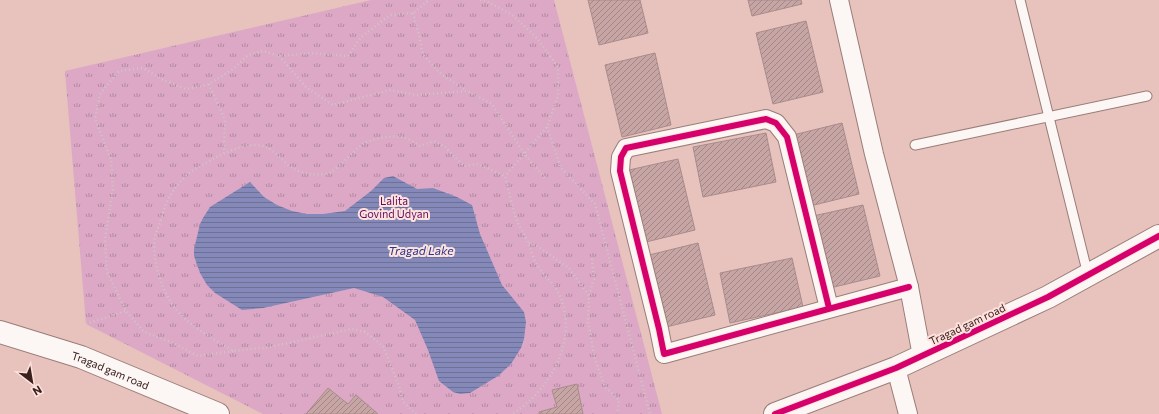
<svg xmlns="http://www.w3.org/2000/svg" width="1159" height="414" viewBox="0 0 1159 414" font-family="Commissioner,sans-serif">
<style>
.grass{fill:url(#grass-tufts)}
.water{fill:url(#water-rules)}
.building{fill:url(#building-hatch);stroke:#a88c8b}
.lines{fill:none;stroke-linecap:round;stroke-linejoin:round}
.service-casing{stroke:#997d78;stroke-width:11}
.minor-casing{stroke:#997d78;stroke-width:20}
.tertiary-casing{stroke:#997d78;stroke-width:24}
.path{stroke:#d1c6c4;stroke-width:2.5;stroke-dasharray:1 3;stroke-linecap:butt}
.service{stroke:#fcf6f5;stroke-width:9}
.minor{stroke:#fcf6f5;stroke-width:18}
.tertiary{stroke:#fcf6f5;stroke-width:22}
.cycleway-casing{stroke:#ffe2dd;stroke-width:8}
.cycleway{stroke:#d6006c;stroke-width:6}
.labels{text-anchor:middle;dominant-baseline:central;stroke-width:4;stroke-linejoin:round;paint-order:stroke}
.park-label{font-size:11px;fill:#5e0d5c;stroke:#ffe2dd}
.street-label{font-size:11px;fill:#3a211d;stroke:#ffe2dd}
.water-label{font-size:12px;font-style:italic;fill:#24378d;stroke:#ffe2dd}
</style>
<defs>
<pattern id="grass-tufts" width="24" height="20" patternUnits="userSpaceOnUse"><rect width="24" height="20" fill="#dca8c6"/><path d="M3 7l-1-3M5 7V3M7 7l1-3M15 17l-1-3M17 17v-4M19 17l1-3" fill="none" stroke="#b388a0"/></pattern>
<pattern id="water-rules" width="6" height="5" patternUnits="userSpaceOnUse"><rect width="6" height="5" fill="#8589b9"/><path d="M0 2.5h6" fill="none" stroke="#6e7096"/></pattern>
<pattern id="building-hatch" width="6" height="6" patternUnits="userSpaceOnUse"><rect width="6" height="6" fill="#c7a5a5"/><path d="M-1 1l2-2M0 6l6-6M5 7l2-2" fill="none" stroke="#a38686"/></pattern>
</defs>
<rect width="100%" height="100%" fill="#e8c2bc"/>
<!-- grass -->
<path class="grass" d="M371,0H554L662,414H263L86,324L65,71Z"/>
<!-- water -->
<path class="water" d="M393,176L417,189L433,188L457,197L472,205L480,234L502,285L524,312L526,322L524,339L521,348L511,364L498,376L470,393L460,394L453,392L439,381L428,350L415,320L383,297L354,288L263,308L242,310L215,293L207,285L200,273L194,256V249L200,224L203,218L210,207L250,182L264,197L277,205L292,211L307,214H323L345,211L371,191L384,178Z"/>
<!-- building -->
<g class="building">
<path d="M588,0H640L648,33L599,45Z"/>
<path d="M748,0H801L802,4L752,16Z"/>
<path d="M806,21L823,92L773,104L756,33Z"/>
<path d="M655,53L671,125L622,137L605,65Z"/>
<path d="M842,123L859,194L810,206L793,135Z"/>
<path d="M766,133L776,182L703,197L693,147Z"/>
<path d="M678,159L695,230L646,242L629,170Z"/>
<path d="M863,205L880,276L830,288L813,216Z"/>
<path d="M698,243L715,315L666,327L649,255Z"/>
<path d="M792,258L803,307L730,323L720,273Z"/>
<path d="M577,384L583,414H539V412L557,407L552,390Z"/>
<path d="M328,388L348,404L356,395L378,414H306Z"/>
</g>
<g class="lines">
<!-- service casing -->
<g class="service-casing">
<g id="service">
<path d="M1020,0L1088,275"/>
<path d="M915,145L1147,96"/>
</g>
</g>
<!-- minor casing -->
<g class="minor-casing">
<g id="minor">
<path d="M839,0L874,154L909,287L922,356"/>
<path d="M829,308L787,137L776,123L766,119L626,148L621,157L620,171L659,329L664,354L909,287"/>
<path d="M896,368L908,414"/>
</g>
</g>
<!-- tertiary casing -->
<g class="tertiary-casing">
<g id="tertiary">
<path id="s1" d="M0,332L81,357L218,414"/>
<path d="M775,414L896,368L1048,297L1159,236"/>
</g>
</g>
<!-- path -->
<g class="path">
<path d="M480,0L486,1L511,14L537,38L558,67V96L547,127L505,176"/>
<path d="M413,13L419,35L423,55L442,75L466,90"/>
<path d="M279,56L307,88L333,105L390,90L416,95L467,91L492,104L525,155L545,178"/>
<path d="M209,84L225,120L224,153"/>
<path d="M547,127L561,168L595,204L650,414"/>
<path d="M529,243L537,246L569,268L589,296L588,322L595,359L605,387L619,400L617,414"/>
<path d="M589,295L594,279L592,258"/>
<path d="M86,324L126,311"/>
<path d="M233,351L198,356L171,342L144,332L126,311L107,272L105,239L113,189L111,159L95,119L100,94L119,71L143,68L163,80L186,89L209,84L233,69L248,55L263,51L279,56L311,53L348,56L360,38L390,15L413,13L429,0"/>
<path d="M416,414L403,402L399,386L383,346L365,332L352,329L270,347L233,351C211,337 184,324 170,301C159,282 152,259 155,237C156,232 158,228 160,223C164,206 171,190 184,178C192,170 201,166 211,160C224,153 239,146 254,145C270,144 276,155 287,164C298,173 312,176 326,174C332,173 337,167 341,164C348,158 354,151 361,145C369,139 392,135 402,137C408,138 415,143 420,146L434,141L445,147L464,166L478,164L505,176C509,191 512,207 517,221C520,228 525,235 528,242C531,250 533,258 537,265C543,275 554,283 559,294C580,338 550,391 512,414"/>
</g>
<!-- service -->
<use href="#service" class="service"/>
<!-- minor -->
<use href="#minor" class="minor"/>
<!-- tertiary -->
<use href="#tertiary" class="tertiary"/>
<!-- cycleway casing -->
<g class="cycleway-casing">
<g id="cycleway">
<path d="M829,308L787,137L776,123L766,119L626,148L621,157L620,171L659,329L664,354L909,287"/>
<path d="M775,414L896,368L1048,297L1159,236"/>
</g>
</g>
<!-- cycleway -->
<use href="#cycleway" class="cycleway"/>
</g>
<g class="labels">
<!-- park labels -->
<g class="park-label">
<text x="394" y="200">Lalita<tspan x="394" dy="13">Govind Udyan</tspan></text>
</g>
<!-- street labels -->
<g class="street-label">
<text transform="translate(967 324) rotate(-25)">Tragad gam road</text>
<text stroke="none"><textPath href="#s1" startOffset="117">Tragad gam road</textPath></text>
</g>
<!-- water labels -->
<g class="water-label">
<text x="421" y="250">Tragad Lake</text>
</g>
</g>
<!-- north arrow -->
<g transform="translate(32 382) rotate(149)" stroke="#ffe2dd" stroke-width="3" paint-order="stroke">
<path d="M0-3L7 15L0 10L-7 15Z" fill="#3a211d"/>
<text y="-6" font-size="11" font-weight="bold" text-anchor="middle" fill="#3a211d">N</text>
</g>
</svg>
